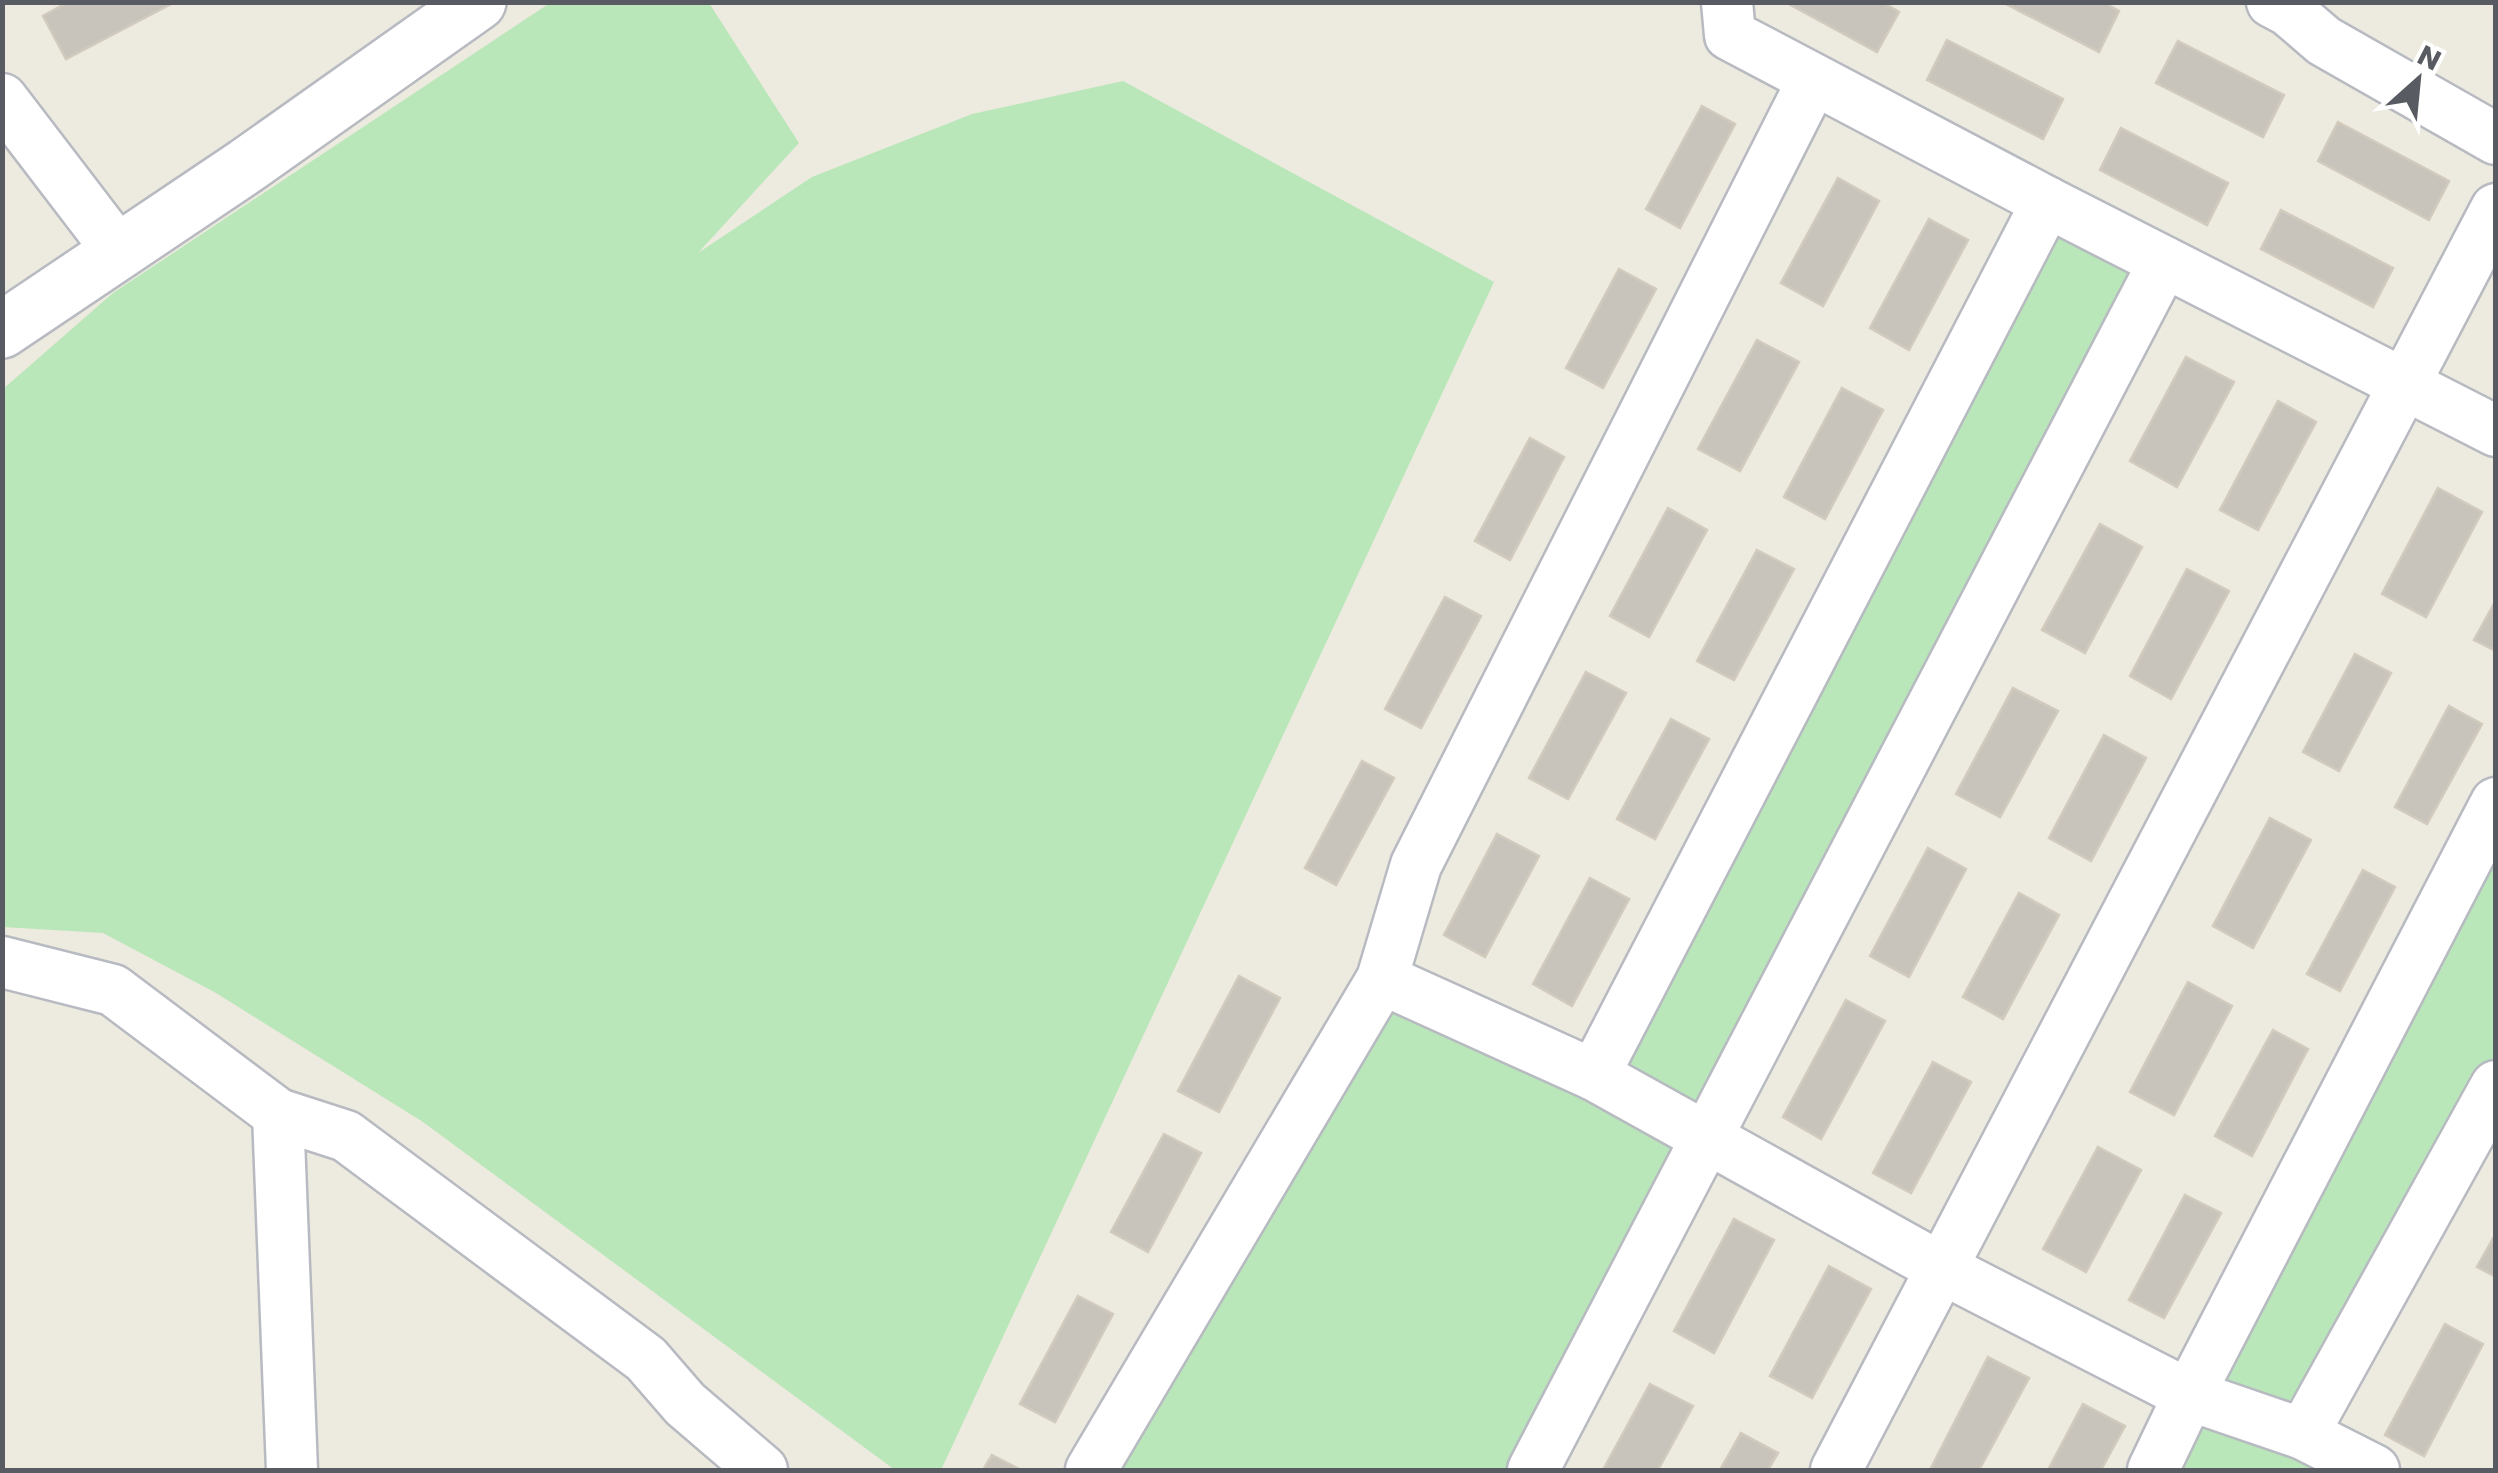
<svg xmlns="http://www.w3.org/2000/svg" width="2498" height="1473" viewBox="0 0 2498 1473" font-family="Poppins,sans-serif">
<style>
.green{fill:#b9e7b9}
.building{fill:#c8c4bc;stroke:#d2cbbd;stroke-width:2.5}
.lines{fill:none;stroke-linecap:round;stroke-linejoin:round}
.minor-casing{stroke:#b7bac0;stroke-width:55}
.tertiary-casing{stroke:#b7bac0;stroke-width:60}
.minor{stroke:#fff;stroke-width:50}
.tertiary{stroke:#fff;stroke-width:55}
</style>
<rect width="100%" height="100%" fill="#edeadf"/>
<!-- green -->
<g class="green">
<path d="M550,3H709L799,143L698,253L812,177L972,114L1123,81L1494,282L941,1470H895L423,1122L216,993L103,933L3,927V389L113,293Z"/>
<path d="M2047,202L2164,262L1533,1470H1092L1382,979L1594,1075Z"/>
<path d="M2495,803V1086L2303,1434L2326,1470H2153Z"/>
</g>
<!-- building -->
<g class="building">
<path d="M68,2H175L66,59L43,16Z"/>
<path d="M1785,2H1882L1899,12L1877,52Z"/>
<path d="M2002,2H2103L2119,11L2099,52Z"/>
<path d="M1947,40L2063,99L2043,139L1927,80Z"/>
<path d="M2178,41L2284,95L2263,137L2156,83Z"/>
<path d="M1702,106L1735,124L1680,228L1646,209Z"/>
<path d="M2338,122L2449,181L2429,220L2318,161Z"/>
<path d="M2121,128L2228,183L2207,225L2100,170Z"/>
<path d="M1838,178L1879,201L1823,306L1781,283Z"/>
<path d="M2281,210L2393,268L2373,307L2261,249Z"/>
<path d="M1929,219L1968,240L1909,350L1870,328Z"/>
<path d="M1619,269L1656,289L1603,388L1566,368Z"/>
<path d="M1757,340L1799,362L1740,471L1698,449Z"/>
<path d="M2186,357L2234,382L2177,487L2130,461Z"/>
<path d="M1842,388L1883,410L1825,519L1784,497Z"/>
<path d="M2278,401L2316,422L2258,530L2220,510Z"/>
<path d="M1530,438L1564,457L1510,560L1475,541Z"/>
<path d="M2438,488L2482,512L2426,617L2382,594Z"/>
<path d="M1668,508L1707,530L1649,637L1610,616Z"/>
<path d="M2100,524L2142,547L2085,653L2042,630Z"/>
<path d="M1757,550L1794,569L1734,680L1697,661Z"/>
<path d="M2187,569L2229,591L2171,699L2130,676Z"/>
<path d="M1445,597L1481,616L1421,728L1385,709Z"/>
<path d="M2496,600V651L2474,640Z"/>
<path d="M2355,654L2391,673L2339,771L2303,752Z"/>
<path d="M1586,672L1626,693L1568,799L1529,778Z"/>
<path d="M2013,688L2058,711L2000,817L1956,794Z"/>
<path d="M2449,706L2482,724L2427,824L2395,807Z"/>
<path d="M1671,719L1709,739L1655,839L1617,819Z"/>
<path d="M2104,735L2146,758L2091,861L2049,838Z"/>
<path d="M1362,761L1394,778L1336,885L1305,868Z"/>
<path d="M2270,818L2311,840L2253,948L2213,926Z"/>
<path d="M1497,834L1539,856L1485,957L1444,935Z"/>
<path d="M1928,848L1966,869L1909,977L1870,956Z"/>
<path d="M2363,870L2395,887L2340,991L2307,974Z"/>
<path d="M1590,878L1629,899L1572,1006L1533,984Z"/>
<path d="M2019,893L2059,915L2003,1019L1963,997Z"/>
<path d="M1239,976L1280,998L1219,1112L1178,1091Z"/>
<path d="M2188,982L2232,1006L2174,1115L2130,1092Z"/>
<path d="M1846,1000L1885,1021L1821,1139L1783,1117Z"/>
<path d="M2273,1030L2308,1049L2252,1156L2215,1136Z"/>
<path d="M1933,1062L1971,1082L1911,1193L1873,1173Z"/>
<path d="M1164,1134L1201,1153L1148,1252L1111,1232Z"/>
<path d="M2098,1147L2141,1170L2086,1272L2043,1249Z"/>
<path d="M2185,1195L2221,1213L2164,1318L2129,1300Z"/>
<path d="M1734,1219L1774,1240L1714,1353L1674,1331Z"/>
<path d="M2496,1233V1277L2477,1267Z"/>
<path d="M1829,1266L1871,1289L1812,1398L1770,1376Z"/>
<path d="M1078,1296L1113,1314L1055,1422L1020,1404Z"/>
<path d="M2445,1324L2483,1344L2424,1456L2385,1435Z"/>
<path d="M1988,1357L2029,1378L1979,1470H1930Z"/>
<path d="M1650,1384L1693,1406L1658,1470H1603Z"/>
<path d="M2083,1404L2125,1426L2101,1470H2048Z"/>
<path d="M1741,1433L1778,1453L1768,1470H1720Z"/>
<path d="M992,1455L1021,1470H983Z"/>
</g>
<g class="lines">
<!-- minor casing -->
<g class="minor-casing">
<g id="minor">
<path d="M1727,2L1730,35L2047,202L2496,431"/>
<path d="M2272,2L2289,11L2324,41L2496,139"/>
<path d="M2,99L119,252"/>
<path d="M2,962L113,990L278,1114"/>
<path d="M1382,979L1594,1075L1941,1268L2189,1395L2303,1434L2374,1470"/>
<path d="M1594,1075L2047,202"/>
<path d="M2303,1434L2496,1086"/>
<path d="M292,1470L278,1114L346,1136L646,1359L685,1404L762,1470"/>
<path d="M1091,1470L1382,979L1416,865L1813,80"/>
<path d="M1533,1470L2164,262"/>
<path d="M1836,1470L2496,209"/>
<path d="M2153,1470L2189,1395L2496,803"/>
</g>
</g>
<!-- tertiary casing -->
<g class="tertiary-casing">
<path id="tertiary" d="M2,330L246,166L478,2"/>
</g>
<!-- minor -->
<use href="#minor" class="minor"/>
<!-- tertiary -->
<use href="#tertiary" class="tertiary"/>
</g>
<!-- border -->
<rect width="2498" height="1473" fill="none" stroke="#585c62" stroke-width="10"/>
<!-- north arrow -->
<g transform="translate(2418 80) rotate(27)" stroke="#ffffff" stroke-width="8" paint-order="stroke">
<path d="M0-8L18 38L0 25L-18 38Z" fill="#585c62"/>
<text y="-15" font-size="28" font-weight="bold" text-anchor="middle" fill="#585c62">N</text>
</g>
</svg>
